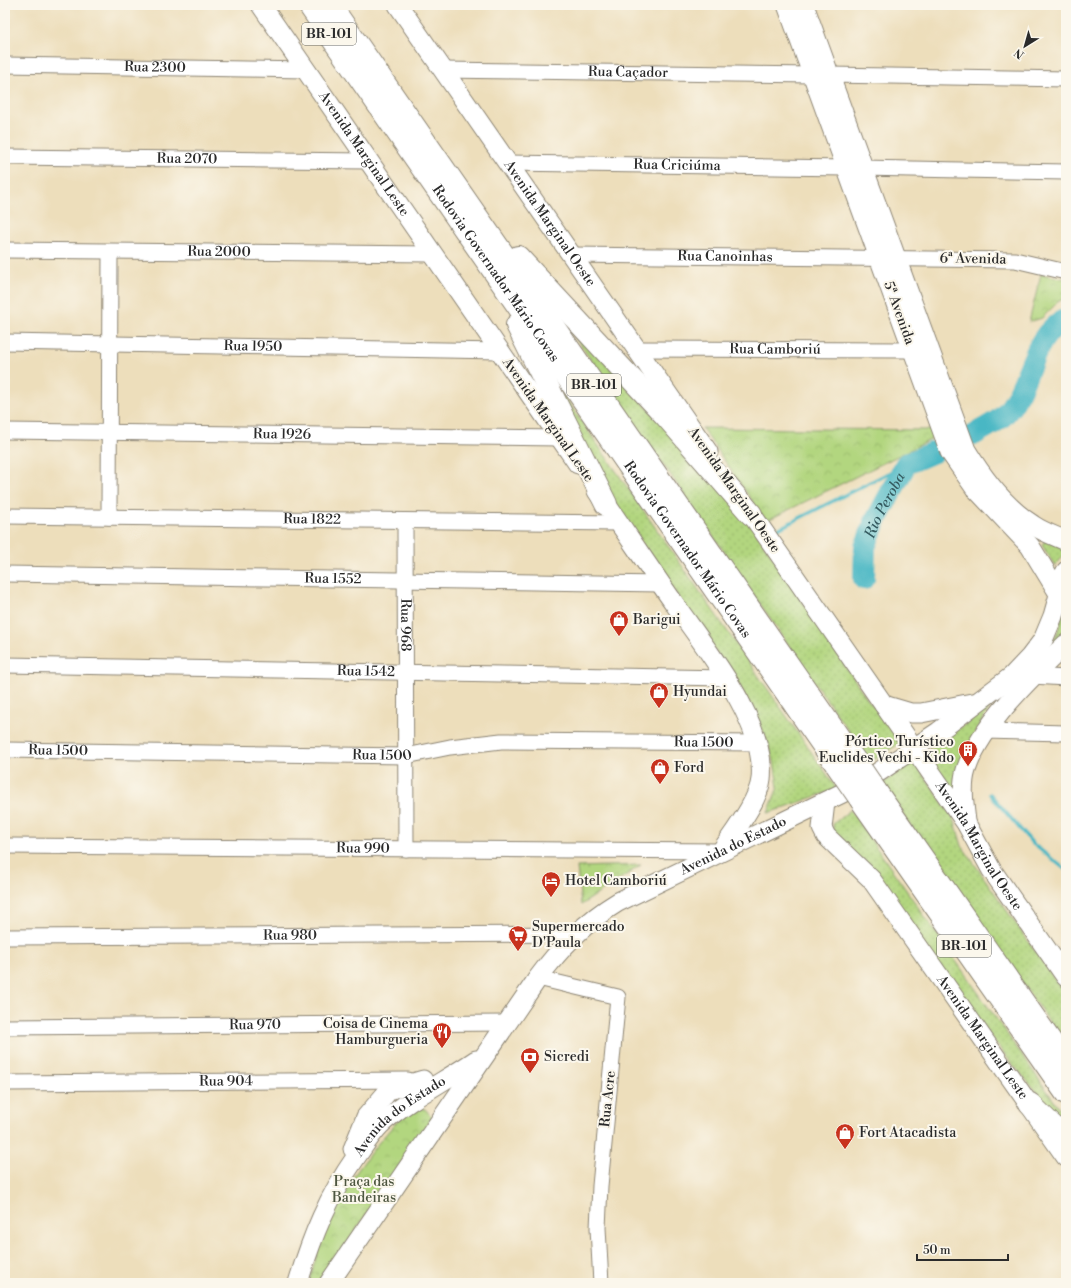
<svg xmlns="http://www.w3.org/2000/svg" width="1071" height="1288" viewBox="0 0 1071 1288" font-family="'Libre Bodoni',serif">
<style>
.grass{fill:url(#grass-dots);stroke:#6e8055}
.park{fill:url(#park-crowns);stroke:#6e8055}
.lines{fill:none;stroke-linecap:round;stroke-linejoin:round}
.stream{stroke:#49b7c4;stroke-width:3.5}
.river{stroke:#49b7c4;stroke-width:22}
.minor-casing{stroke:#8c8473;stroke-width:17}
.major-casing{stroke:#8c8473;stroke-width:21}
.highway-casing{stroke:#8c8473;stroke-width:24}
.minor{stroke:#fff;stroke-width:15}
.major{stroke:#fff;stroke-width:19}
.highway{stroke:#fff;stroke-width:22}
.highway-bridge-casing{stroke:#8c8473;stroke-width:24;stroke-linecap:butt}
.highway-bridge{stroke:#fff;stroke-width:22}
.labels{text-anchor:middle;dominant-baseline:central;stroke-width:4;stroke-linejoin:round;paint-order:stroke}
.shield{fill:#fbf7ec;stroke:#696865;stroke-width:1}
.shield-label{font-size:13px;font-weight:bold;fill:#2b2b2b}
.street-label{font-size:14px;fill:#2b2b2b;stroke:#fbf7ec}
.poi-label{font-size:14px;fill:#2b2b2b;stroke:#fbf7ec;text-anchor:start}
.park-label{font-size:14px;fill:#4d5640;stroke:#fbf7ec}
.water-label{font-size:15px;font-style:italic;fill:#365c61;stroke:#fbf7ec}
</style>
<defs>
<pattern id="grass-dots" width="8" height="8" patternUnits="userSpaceOnUse"><rect width="8" height="8" fill="#b2d67f"/><path d="M2 2h.1M6 6h.1" fill="none" stroke="#99b86e" stroke-width="1.8" stroke-linecap="round"/></pattern>
<pattern id="park-crowns" width="20" height="18" patternUnits="userSpaceOnUse"><rect width="20" height="18" fill="#b2d67f"/><path d="M2 6a3 3 0 1 1 6 0M12 15a3 3 0 1 1 6 0" fill="none" stroke="#99b86e"/></pattern>
</defs>
<rect width="100%" height="100%" fill="#fbf7ec"/>
<filter id="ink" filterUnits="userSpaceOnUse"><feTurbulence type="fractalNoise" baseFrequency=".025" numOctaves="2"/><feDisplacementMap in="SourceGraphic" scale="8" xChannelSelector="R" yChannelSelector="G"/><feConvolveMatrix kernelMatrix="1 2 1 2 8 2 1 2 1" color-interpolation-filters="sRGB"/></filter>
<filter id="wash" filterUnits="userSpaceOnUse"><feTurbulence type="fractalNoise" baseFrequency=".012" numOctaves="4" result="noise"/><feDisplacementMap in="SourceGraphic" scale="16" xChannelSelector="R" yChannelSelector="G"/><feGaussianBlur stdDeviation="0.9" result="paint"/><feColorMatrix in="noise" values="0 0 0 0 0 0 0 0 0 0 0 0 0 0 0 0 0 1.4 0 .05"/><feComposite in="paint" operator="in"/></filter>
<g filter="url(#wash)">
<rect width="100%" height="100%" fill="#eddebb"/>
<!-- grass -->
<g class="grass">
<path d="M550,301L744,514L868,700L885,718L910,737L870,762Z"/>
<path d="M543,366L837,789L768,813L778,787L774,761L764,733L740,687L602,485Z"/>
<path d="M1048,536L1066,544V553L1055,566L1042,545Z"/>
<path d="M1064,610H1066V634L1045,654L1057,633Z"/>
<path d="M992,705C971,736 962,758 954,794L925,753Z"/>
<path d="M914,762L954,819L962,846L1066,996V1045L881,784Z"/>
<path d="M850,810L1066,1118V1125L1009,1060L834,837L833,824Z"/>
</g>
<!-- park -->
<g class="park">
<path d="M1041,274L1066,279V298L1059,301L1042,318L1029,322Z"/>
<path d="M702,428L931,430L934,438L766,521Z"/>
<path d="M641,865L581,905L577,867Z"/>
<path d="M415,1108L425,1109L432,1117L320,1283H309L326,1221L344,1189L375,1147L398,1120Z"/>
</g>
<g class="lines">
<!-- stream -->
<g class="stream">
<path d="M776,530L906,464"/>
<path d="M990,794L1033,844L1066,870"/>
</g>
<!-- river -->
<g class="river">
<path d="M975,434C984,428 996,423 1003,416C1031,389 1029,336 1066,319"/>
<path id="s1" d="M864,579L865,547L875,522L906,464L934,452"/>
</g>
</g>
</g>
<g filter="url(#ink)">
<g class="lines">
<!-- minor casing -->
<g class="minor-casing">
<g id="minor">
<path id="s2" d="M5,65L306,70"/>
<path id="s3" d="M442,70L813,75"/>
<path d="M829,75L1066,79"/>
<path id="s4" d="M5,157L368,161"/>
<path id="s5" d="M507,163L846,168"/>
<path d="M862,168L1066,172"/>
<path id="s6" d="M5,250L433,254"/>
<path id="s7" d="M572,255L1015,260L1066,272"/>
<path id="s8" d="M5,342L500,351"/>
<path id="s9" d="M637,349L912,350"/>
<path id="s10" d="M5,431L560,438"/>
<path id="s11" d="M5,516L619,523"/>
<path d="M109,517L110,252"/>
<path id="s12" d="M405,521L406,849"/>
<path id="s13" d="M5,574L661,584"/>
<path id="s14" d="M5,665L726,678"/>
<path d="M1032,676L1066,678"/>
<path d="M986,731L1066,733"/>
<path id="s15" d="M5,750L406,756L450,747L501,741L757,743"/>
<path id="s16" d="M5,846L721,851"/>
<path id="s17" d="M5,937L575,934"/>
<path d="M538,978L618,997L600,1186L598,1228L601,1283"/>
<path id="s18" d="M5,1027L506,1023"/>
<path id="s19" d="M5,1083L408,1080"/>
</g>
</g>
<!-- major casing -->
<g class="major-casing">
<g id="major">
<path id="s20" d="M261,5L578,464"/>
<path id="s21" d="M398,5L708,452"/>
<path d="M787,5L950,452L975,488L1030,546L1061,597"/>
<path d="M804,5L966,450C983,478 1004,507 1033,525C1043,532 1055,536 1066,541"/>
<path d="M597,491C623,528 648,566 674,603C705,648 767,722 761,779C759,800 734,832 722,850"/>
<path id="s22" d="M743,502L966,823L991,869L1066,977"/>
<path d="M884,705L911,713H921L972,703"/>
<path id="s23" d="M825,802L822,828L826,836L871,879L1066,1157"/>
<path d="M966,821C964,805 961,786 966,770C980,726 1033,675 1066,644"/>
<path d="M353,1149L366,1117L389,1090L423,1080"/>
<path id="s24" d="M298,1283C312,1236 328,1197 356,1157C364,1146 371,1134 380,1125C405,1101 447,1080 476,1060"/>
<path id="s25" d="M329,1283L538,978C561,947 585,922 618,902L861,784L938,732L1012,676L1030,657L1043,640L1053,616L1059,595L1060,582L1066,571"/>
</g>
</g>
<!-- highway casing -->
<g class="highway-casing">
<g id="highway">
<path id="s26" d="M309,5L845,777"/>
<path d="M330,5L858,765"/>
<path d="M518,257L665,415L751,514"/>
<path d="M517,325L606,504"/>
<path d="M875,790L1066,1063"/>
<path d="M861,800L1066,1093"/>
<path d="M1030,1104L1066,1139"/>
</g>
</g>
<!-- minor -->
<use href="#minor" class="minor"/>
<!-- major -->
<use href="#major" class="major"/>
<!-- highway -->
<use href="#highway" class="highway"/>
<!-- highway-bridge casing -->
<g class="highway-bridge-casing">
<g id="highway-bridge">
<path d="M858,765L875,790"/>
<path d="M845,777L861,800"/>
</g>
</g>
<!-- highway-bridge -->
<use href="#highway-bridge" class="highway-bridge"/>
</g>
</g>
<!-- icons -->
<defs>
<g id="shop-pin" transform="scale(1)"><path d="M0 17L-7.5 6A9.5 9.5 0 1 1 7.5 6Z" fill="#c8321e" stroke="#fbf7ec"/><path d="M-5-2.5h2.3a2.7 3.5 0 0 1 5.4 0H5L5.5 6h-11ZM-1.5-2.5h3a1.5 2.3 0 0 0-3 0Z" fill="#fff"/></g>
<g id="building-pin" transform="scale(1)"><path d="M0 17L-7.5 6A9.5 9.5 0 1 1 7.5 6Z" fill="#c8321e" stroke="#fbf7ec"/><path d="M-4-6H4V6H1V3H-1V6H-4ZM-2.5-4.3h1.7v1.8h-1.7ZM.8-4.3h1.7v1.8H.8ZM-2.5-1h1.7V.8h-1.7ZM.8-1h1.7V.8H.8Z" fill="#fff"/></g>
<g id="hotel-pin" transform="scale(1)"><path d="M0 17L-7.5 6A9.5 9.5 0 1 1 7.5 6Z" fill="#c8321e" stroke="#fbf7ec"/><path d="M-6-4.5h1.5V1H6V5H4.5V3h-9V5H-6ZM-4 0a1.8 1.8 0 1 1 3.6 0ZM.5 0V-2.5h3Q6-2.5 6 0Z" fill="#fff"/></g>
<g id="supermarket-pin" transform="scale(1)"><path d="M0 17L-7.5 6A9.5 9.5 0 1 1 7.5 6Z" fill="#c8321e" stroke="#fbf7ec"/><path d="M-6-5.5h2.5l.6 2H6L4.5 2H-2.5L-4.4-4H-6ZM-1.5 3.2a1.3 1.3 0 1 0 .1 0ZM3 3.2a1.3 1.3 0 1 0 .1 0Z" fill="#fff"/></g>
<g id="restaurant-pin" transform="scale(1)"><path d="M0 17L-7.5 6A9.5 9.5 0 1 1 7.5 6Z" fill="#c8321e" stroke="#fbf7ec"/><path d="M-5-6h1v4h1v-4h1v4h1v-4h1v5L-1.5 .5V6h-2V.5L-5-1ZM5-6V6H3V1.5H1.5Q1.5-4 5-6Z" fill="#fff"/></g>
<g id="bank-pin" transform="scale(1)"><path d="M0 17L-7.5 6A9.5 9.5 0 1 1 7.5 6Z" fill="#c8321e" stroke="#fbf7ec"/><path d="M-6-4H6V4H-6ZM0-2.3a2.3 2.3 0 1 0 0 4.6a2.3 2.3 0 1 0 0-4.6Z" fill="#fff"/></g>
</defs>
<g fill-rule="evenodd">
<use href="#shop-pin" x="619" y="620"/>
<use href="#shop-pin" x="659" y="692"/>
<use href="#building-pin" x="968" y="750"/>
<use href="#shop-pin" x="660" y="768"/>
<use href="#hotel-pin" x="551" y="881"/>
<use href="#supermarket-pin" x="518" y="935"/>
<use href="#restaurant-pin" x="442" y="1032"/>
<use href="#bank-pin" x="530" y="1057"/>
<use href="#shop-pin" x="845" y="1133"/>
</g>
<g class="labels">
<!-- shield labels -->
<g class="shield">
<rect x="302" y="23" width="54" height="22" rx="3"/>
<rect x="567" y="374" width="54" height="22" rx="3"/>
<rect x="937" y="935" width="54" height="22" rx="3"/>
</g>
<g class="shield-label">
<text x="329" y="34">BR-101</text>
<text x="594" y="385">BR-101</text>
<text x="964" y="946">BR-101</text>
</g>
<!-- street labels -->
<g class="street-label">
<text stroke="none"><textPath href="#s2" startOffset="150">Rua 2300</textPath></text>
<text stroke="none"><textPath href="#s3" startOffset="186">Rua Caçador</textPath></text>
<text stroke="none"><textPath href="#s20" startOffset="181">Avenida Marginal Leste</textPath></text>
<text stroke="none"><textPath href="#s4" startOffset="182">Rua 2070</textPath></text>
<text stroke="none"><textPath href="#s5" startOffset="170">Rua Criciúma</textPath></text>
<text stroke="none"><textPath href="#s21" startOffset="266">Avenida Marginal Oeste</textPath></text>
<text stroke="none"><textPath href="#s6" startOffset="214">Rua 2000</textPath></text>
<text stroke="none"><textPath href="#s7" startOffset="153">Rua Canoinhas</textPath></text>
<text transform="translate(973 259) rotate(1)">6ª Avenida</text>
<text stroke="none"><textPath href="#s26" startOffset="327">Rodovia Governador Mário Covas</textPath></text>
<text transform="translate(899 313) rotate(70)">5ª Avenida</text>
<text stroke="none"><textPath href="#s8" startOffset="248">Rua 1950</textPath></text>
<text stroke="none"><textPath href="#s9" startOffset="138">Rua Camboriú</textPath></text>
<text transform="translate(548 420) rotate(55)">Avenida Marginal Leste</text>
<text stroke="none"><textPath href="#s10" startOffset="277">Rua 1926</textPath></text>
<text transform="translate(734 490) rotate(55)">Avenida Marginal Oeste</text>
<text stroke="none"><textPath href="#s11" startOffset="307">Rua 1822</textPath></text>
<text stroke="none"><textPath href="#s26" startOffset="663">Rodovia Governador Mário Covas</textPath></text>
<text stroke="none"><textPath href="#s13" startOffset="328">Rua 1552</textPath></text>
<text stroke="none"><textPath href="#s12" startOffset="104">Rua 968</textPath></text>
<text stroke="none"><textPath href="#s14" startOffset="361">Rua 1542</textPath></text>
<text stroke="none"><textPath href="#s15" startOffset="700">Rua 1500</textPath></text>
<text stroke="none"><textPath href="#s15" startOffset="53">Rua 1500</textPath></text>
<text stroke="none"><textPath href="#s15" startOffset="377">Rua 1500</textPath></text>
<text stroke="none"><textPath href="#s25" startOffset="609">Avenida do Estado</textPath></text>
<text stroke="none"><textPath href="#s22" startOffset="417">Avenida Marginal Oeste</textPath></text>
<text stroke="none"><textPath href="#s16" startOffset="358">Rua 990</textPath></text>
<text stroke="none"><textPath href="#s17" startOffset="285">Rua 980</textPath></text>
<text stroke="none"><textPath href="#s18" startOffset="250">Rua 970</textPath></text>
<text stroke="none"><textPath href="#s23" startOffset="291">Avenida Marginal Leste</textPath></text>
<text stroke="none"><textPath href="#s19" startOffset="221">Rua 904</textPath></text>
<text transform="translate(608 1099) rotate(-84)">Rua Acre</text>
<text stroke="none"><textPath href="#s24" startOffset="200">Avenida do Estado</textPath></text>
</g>
<!-- poi labels -->
<g class="poi-label">
<text x="633" y="620">Barigui</text>
<text x="673" y="692">Hyundai</text>
<text x="954" y="742" text-anchor="end">Pórtico Turístico<tspan x="954" dy="16">Euclides Vechi - Kido</tspan></text>
<text x="674" y="768">Ford</text>
<text x="565" y="881">Hotel Camboriú</text>
<text x="532" y="927">Supermercado<tspan x="532" dy="16">D'Paula</tspan></text>
<text x="428" y="1024" text-anchor="end">Coisa de Cinema<tspan x="428" dy="16">Hamburgueria</tspan></text>
<text x="544" y="1057">Sicredi</text>
<text x="859" y="1133">Fort Atacadista</text>
</g>
<!-- park labels -->
<g class="park-label">
<text x="364" y="1182">Praça das<tspan x="364" dy="16">Bandeiras</tspan></text>
</g>
<!-- water labels -->
<g class="water-label">
<text stroke="none"><textPath href="#s1" startOffset="78">Rio Peroba</textPath></text>
</g>
</g>
<!-- margin -->
<rect width="1071" height="1288" fill="none" stroke="#fbf7ec" stroke-width="20"/>
<!-- north arrow -->
<g transform="translate(1025 46) rotate(217)" stroke="#fbf7ec" stroke-width="3" paint-order="stroke">
<path d="M0-3L7 15L0 10L-7 15Z" fill="#2b2b2b"/>
<text y="-6" font-size="11" font-weight="bold" text-anchor="middle" fill="#2b2b2b">N</text>
</g>
<!-- scale -->
<path d="M917 1254v6h91v-6" fill="none" stroke="#2b2b2b" stroke-width="2"/>
<text x="923" y="1254" font-size="12" fill="#2b2b2b" stroke="#fbf7ec" stroke-width="3" paint-order="stroke">50 m</text>
</svg>
